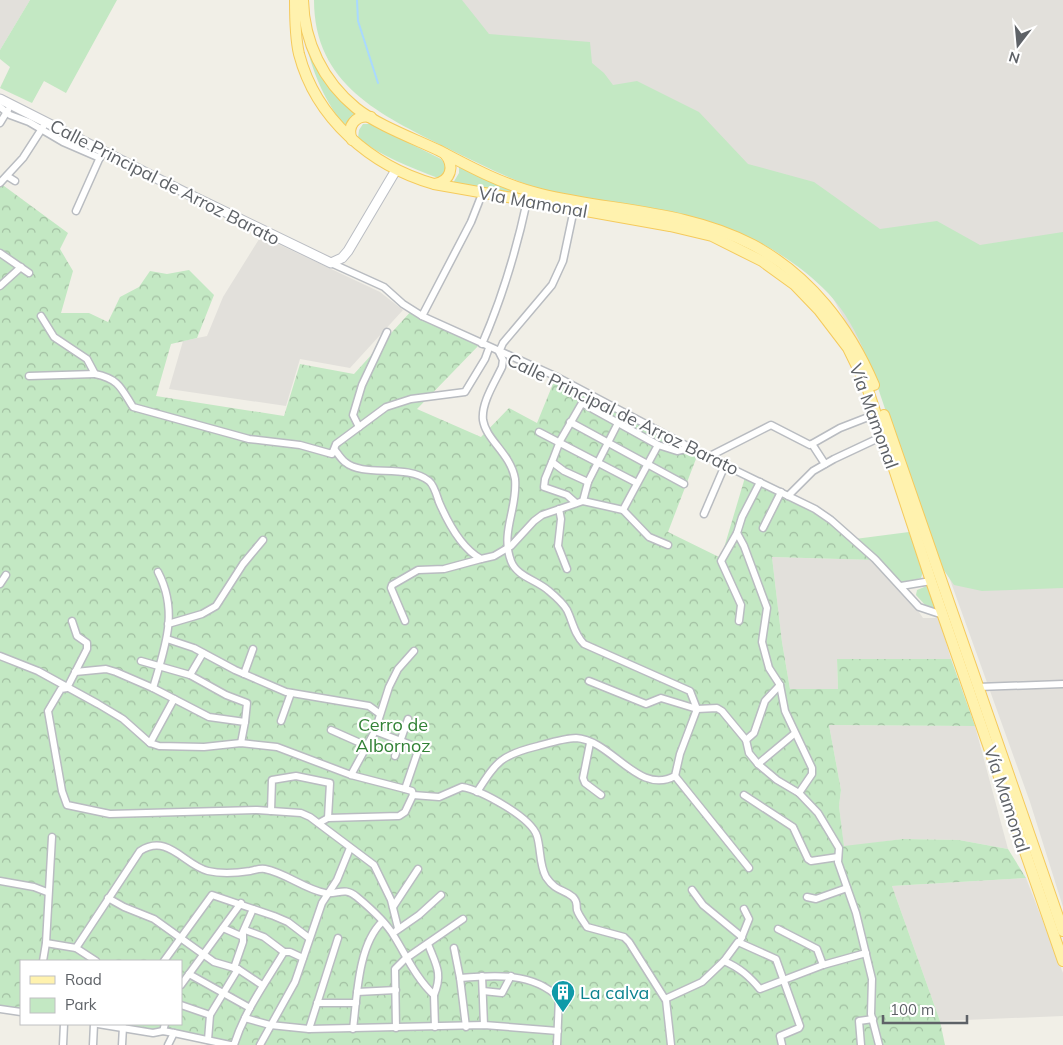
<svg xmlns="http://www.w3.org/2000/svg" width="1063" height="1045" viewBox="0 0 1063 1045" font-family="Mulish,sans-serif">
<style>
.industrial{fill:#e2e0db}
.green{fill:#c3e8c3}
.forest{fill:url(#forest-crowns)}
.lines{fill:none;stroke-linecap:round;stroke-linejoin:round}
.stream{stroke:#a9d9ff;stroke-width:2}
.street-casing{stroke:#b9bcc1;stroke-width:9}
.secondary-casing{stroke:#babdc3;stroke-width:11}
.primary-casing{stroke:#f5ca5c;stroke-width:12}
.street{stroke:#fff;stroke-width:6}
.secondary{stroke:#fff;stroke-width:9}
.primary{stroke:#fff2ae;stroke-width:10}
.labels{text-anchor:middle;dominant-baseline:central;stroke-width:4.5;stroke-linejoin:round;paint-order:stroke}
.street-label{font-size:18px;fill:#5e6267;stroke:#fff}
.park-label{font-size:18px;fill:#328236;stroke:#fff}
.culture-label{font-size:18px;fill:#0d838f;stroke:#fff;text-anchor:start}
</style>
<defs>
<pattern id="forest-crowns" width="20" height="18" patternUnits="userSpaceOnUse" patternTransform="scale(1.25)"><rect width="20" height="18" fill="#c3e8c3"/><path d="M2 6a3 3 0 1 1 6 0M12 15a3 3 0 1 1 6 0" fill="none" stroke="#a2bfa2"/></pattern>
</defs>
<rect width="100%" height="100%" fill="#f1efe7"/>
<!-- industrial -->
<g class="industrial">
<path d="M0,0H30L0,50Z"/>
<path d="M322,0H1063V907L1030,802L880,385L828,289L757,235Z"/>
<path d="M261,236L380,292L403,310L350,368L300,359L286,406L169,389L183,341L207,336L223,297Z"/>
<path d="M772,557L874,560L901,586L923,618H939L951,659H837L838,689H790L782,642Z"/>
<path d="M829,725L975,726L1008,849L959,840L903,839L844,847L839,806L841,790Z"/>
<path d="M1026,878L1063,973V1016L940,1021L892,886Z"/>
</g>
<!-- green -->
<g class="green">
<path d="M30,0H117L66,93L44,81L32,103L0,88L10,67L0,59V50Z"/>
<path d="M314,0H462L489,34L590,42L592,63L604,73L613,85L637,81L699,112L748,164L814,182L880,229L937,221L980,245L1063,232V588L982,591L954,585L941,566C925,520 908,473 891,426C875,381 862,329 828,293C800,264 764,242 727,228C668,204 602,205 541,189C508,179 478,163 447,148C381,115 314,85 314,0Z"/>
<path d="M299,12L313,57L360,112L349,120L346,128C317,91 308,58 299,12Z"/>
<path d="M363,124H371L441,159L448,168L443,177L438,178C410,167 382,157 358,138L359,130Z"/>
<path d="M459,163L528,197L453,183L459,173Z"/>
<path d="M909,532L923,572L921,578L902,583L855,539Z"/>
<path d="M929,585L939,612L925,605L916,595L917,590Z"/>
</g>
<!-- forest -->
<path class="forest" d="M0,183L68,233L60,249L73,271L61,313H89L108,322L120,297L139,287L150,271L167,274L189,270L214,295L197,338L171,344L156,396L284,416L300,364L354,374L413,309L481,343L417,409L481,437L509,408L537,423L557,374L699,451L668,532L721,558L746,474L816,509L874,560L772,557L782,642L790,689H838L837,659H951L975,726L829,725L841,790L839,806L844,846L903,839L959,840L1008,849L1026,878L892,886L940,1021L945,1045H224L106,1024H181V961H21V1009L0,1005Z"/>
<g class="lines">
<!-- stream -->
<path class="stream" d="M357,0L358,21L378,83"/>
<!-- street casing -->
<g class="street-casing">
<g id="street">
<path d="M0,107L10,115L29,122L63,142L100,158"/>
<path d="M0,123L8,110"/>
<path d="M7,176L15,181"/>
<path d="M0,183L23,158L43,127"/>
<path d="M76,211L101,155"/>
<path d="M0,253L29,273"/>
<path d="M331,263L384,287L403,304L422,316L555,376L708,457L815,509L831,520L875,559L919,607L943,615"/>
<path d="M0,286L21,267"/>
<path d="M41,316L54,337L87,359L95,374C119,379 121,388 133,407L249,439L300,445L332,454L336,444L386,407L411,399L465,392L485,359L489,348"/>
<path d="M422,316L471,222L482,194"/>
<path d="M482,344C503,296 516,252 527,201"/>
<path d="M29,376L95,374"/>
<path d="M570,422L684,484"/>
<path d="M359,427L353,415L362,385L387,332"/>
<path d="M539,432L637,483"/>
<path d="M812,444L825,464"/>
<path d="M335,450C338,454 341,459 345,462C364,478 406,463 429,481C434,485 437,496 439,502C448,523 461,548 481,559L494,556L511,546L534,521L542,515L583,501L623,510L649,537L668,545"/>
<path d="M708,457L771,425L810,445L840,428L876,414"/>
<path d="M552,462L545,479L544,487L567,495L576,503"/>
<path d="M588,482L564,471L552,462L560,441L582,403L658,445L677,451L690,448"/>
<path d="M760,482L742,517L737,533L744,546L767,608L762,642L769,668L780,685L785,711L812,768V774L799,793"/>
<path d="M788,496L813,471L834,459L883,436"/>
<path d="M583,501L588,482L618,423"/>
<path d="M559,509L561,519L558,546L567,569"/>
<path d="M623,510L658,445"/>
<path d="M704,514L725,465"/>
<path d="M763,528L781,492"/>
<path d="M737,533L721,561L741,605L739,621"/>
<path d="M0,584L6,575"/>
<path d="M901,586L931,581"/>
<path d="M72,621L77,636L87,643V649L67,688L61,689L48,711L62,791L67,805L110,814L257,810L301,813L310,817L374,865L391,900L398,928"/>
<path d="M405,621L391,588L392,585L418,570L444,569L481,559"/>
<path d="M168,624L202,614L216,606L243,564L263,540"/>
<path d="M167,639L194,648L235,670L286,692L369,706L380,714"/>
<path d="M0,656L38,671L98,704L123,719L150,743L159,746L204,747L241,743L277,747L351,775L405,789L412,791L413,795L439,797L462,787C481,790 531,817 537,836C541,849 539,864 546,877C556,892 564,889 573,897C578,902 576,904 577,910C579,916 584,922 587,927L624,937L629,942L665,999L702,982L724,961L738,942L776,959L800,1026L799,1028L780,1036L782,1045"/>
<path d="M141,661L190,675L226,695L247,703L245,722"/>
<path d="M75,672L106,669L116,672L153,688L209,717L245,722L241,743"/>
<path d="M244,674L253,649"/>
<path d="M190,675L203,653"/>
<path d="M589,681L646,704L661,698L697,709L717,708L722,711L746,740L749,753L758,764L777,780L799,793L818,813L839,848L838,862L856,913L872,979L871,1014L879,1045"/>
<path d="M978,687L1063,684"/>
<path d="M153,688C165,647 179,612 158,572"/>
<path d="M281,721L291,693"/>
<path d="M331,730L367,746"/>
<path d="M375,731L419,748L405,789"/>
<path d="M746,740L754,733L765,701L780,685"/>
<path d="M150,743L174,699"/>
<path d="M590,743L583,778L585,783L601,795"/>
<path d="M395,756L408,719"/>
<path d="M758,764L794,734"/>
<path d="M351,775L375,731L389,687L398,669L414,651"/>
<path d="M675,776L749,868"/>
<path d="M477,792C497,761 501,755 538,746C549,743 565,738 576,738C612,740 638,796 675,776L680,754L697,709L690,691L584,644C574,634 573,622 567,610C563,603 555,596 549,591C537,580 517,577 511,561C500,532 518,508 515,479C511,454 486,440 483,420C481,403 495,382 502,367L503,360L499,352L503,343L552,285L563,261L574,209"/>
<path d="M744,795L793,827L808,859L811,861L838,857"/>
<path d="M271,811L272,780L296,776L330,783L328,818"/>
<path d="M319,823L328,818L399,816L405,812L413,795"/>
<path d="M0,881L34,887L47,892"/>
<path d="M692,890L703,905L742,937"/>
<path d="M807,897L816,899L847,888"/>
<path d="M108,898L124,907L154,919L214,962L238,969L262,985"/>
<path d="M393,907L418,869"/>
<path d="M223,928L241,936L253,909"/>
<path d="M778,929L817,949L823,965"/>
<path d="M396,931L419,915L441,895"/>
<path d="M741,939L749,919L744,909"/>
<path d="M46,943L76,948L96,961"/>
<path d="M428,944C436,965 443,973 434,995"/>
<path d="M76,948L140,851C168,833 184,865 208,871C221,874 237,873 250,871C255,870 260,868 265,869C286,873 304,889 325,893C338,895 344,886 357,897C369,907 386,922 394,936C407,957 416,978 434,995L435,1027"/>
<path d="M454,948L460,978L466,1027"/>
<path d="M284,952H290L303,958"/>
<path d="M43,961L46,943L52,837"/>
<path d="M164,961L212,895L274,916L288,922L309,938"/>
<path d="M724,961C740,968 749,976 760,989L823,965L866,953"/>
<path d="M234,968L243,942V934"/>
<path d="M189,974L250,1008"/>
<path d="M482,976L484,1025"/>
<path d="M460,978C494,975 533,972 559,998L557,1045"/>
<path d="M181,985L241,903"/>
<path d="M483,991L502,993L511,976"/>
<path d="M357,992L396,990"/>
<path d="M666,1000L671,1045"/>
<path d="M317,1003H356"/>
<path d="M181,1005L210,1015"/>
<path d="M0,1009L21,1012"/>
<path d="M245,1018L270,1025L309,1029L484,1025L558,1031"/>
<path d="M98,1024L153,1033L163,1031L174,1033L230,1045"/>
<path d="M396,1028L395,969L405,959L463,919"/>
<path d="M309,1029L338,938"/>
<path d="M353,1029C357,997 358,945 382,922"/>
<path d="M163,1031L165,1024"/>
<path d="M208,1040L210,1015L238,969"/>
<path d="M63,1045L64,1024"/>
<path d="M93,1045L94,1024"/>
<path d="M122,1045L123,1027"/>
<path d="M168,1045L174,1033"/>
<path d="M230,1045H234C245,1010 266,982 284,952L264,937L245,930"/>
<path d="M260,1045L295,982L322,903L337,880L350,848"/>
<path d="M861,1045L859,1021L873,1019"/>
</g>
</g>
<!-- secondary casing -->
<g class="secondary-casing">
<path id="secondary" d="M0,99L184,192L331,263L342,258L348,251L396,170"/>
</g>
<!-- primary casing -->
<g class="primary-casing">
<g id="primary">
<path d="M295,0C295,17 295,37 299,54C316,119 371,166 434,184L670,226L712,236L762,261L795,285L819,310L848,348L867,387L931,581L1063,961"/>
<path d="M303,0C304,42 323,81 356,108C377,125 415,139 440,151C472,168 506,186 541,194C611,211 687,210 753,245C809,275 849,326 874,385"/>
<path d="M352,140C346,126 356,114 371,117"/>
<path d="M435,184C451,181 455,166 445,154"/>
<path d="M884,415L1063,931"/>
</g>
</g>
<!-- street -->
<use href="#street" class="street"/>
<!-- secondary -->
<use href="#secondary" class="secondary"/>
<!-- primary -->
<use href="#primary" class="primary"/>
</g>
<!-- icons -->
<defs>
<g id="building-pin" transform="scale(1.25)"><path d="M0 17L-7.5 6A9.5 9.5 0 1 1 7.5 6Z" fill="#0f9aa8" stroke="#fff"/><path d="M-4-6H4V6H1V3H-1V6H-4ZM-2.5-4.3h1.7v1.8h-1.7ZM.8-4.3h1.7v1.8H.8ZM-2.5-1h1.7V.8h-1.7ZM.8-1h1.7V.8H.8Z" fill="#fff"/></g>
</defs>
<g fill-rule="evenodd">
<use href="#building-pin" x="563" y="992"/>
</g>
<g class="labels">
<!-- street labels -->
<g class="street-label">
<text transform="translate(165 182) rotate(27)">Calle Principal de Arroz Barato</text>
<text transform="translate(533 202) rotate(10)">Vía Mamonal</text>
<text transform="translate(623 414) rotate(26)">Calle Principal de Arroz Barato</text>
<text transform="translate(874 416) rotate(70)">Vía Mamonal</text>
<text transform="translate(1007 799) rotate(72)">Vía Mamonal</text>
</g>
<!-- park labels -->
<g class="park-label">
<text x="393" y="724">Cerro de<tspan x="393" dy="21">Albornoz</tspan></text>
</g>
<!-- culture labels -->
<g class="culture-label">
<text x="580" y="992">La calva</text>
</g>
</g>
<!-- legend -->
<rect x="20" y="960" width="162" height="65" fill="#ffffff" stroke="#bfc0c2"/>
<rect x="30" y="976" width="25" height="8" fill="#fff2ae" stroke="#bfc0c2"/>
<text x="65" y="985" font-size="15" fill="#5e6267">Road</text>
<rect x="30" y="998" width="25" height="15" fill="#c3e8c3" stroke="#bfc0c2"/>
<text x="65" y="1010" font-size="15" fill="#5e6267">Park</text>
<!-- north arrow -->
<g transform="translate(1018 45) rotate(196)" stroke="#ffffff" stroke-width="4" paint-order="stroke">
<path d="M0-4L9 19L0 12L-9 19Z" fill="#5e6267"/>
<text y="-8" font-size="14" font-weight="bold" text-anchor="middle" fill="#5e6267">N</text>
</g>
<!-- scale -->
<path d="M883 1015v8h84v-8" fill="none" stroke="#5e6267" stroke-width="2.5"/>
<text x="890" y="1015" font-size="15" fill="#5e6267" stroke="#ffffff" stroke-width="4" paint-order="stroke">100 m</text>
</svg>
